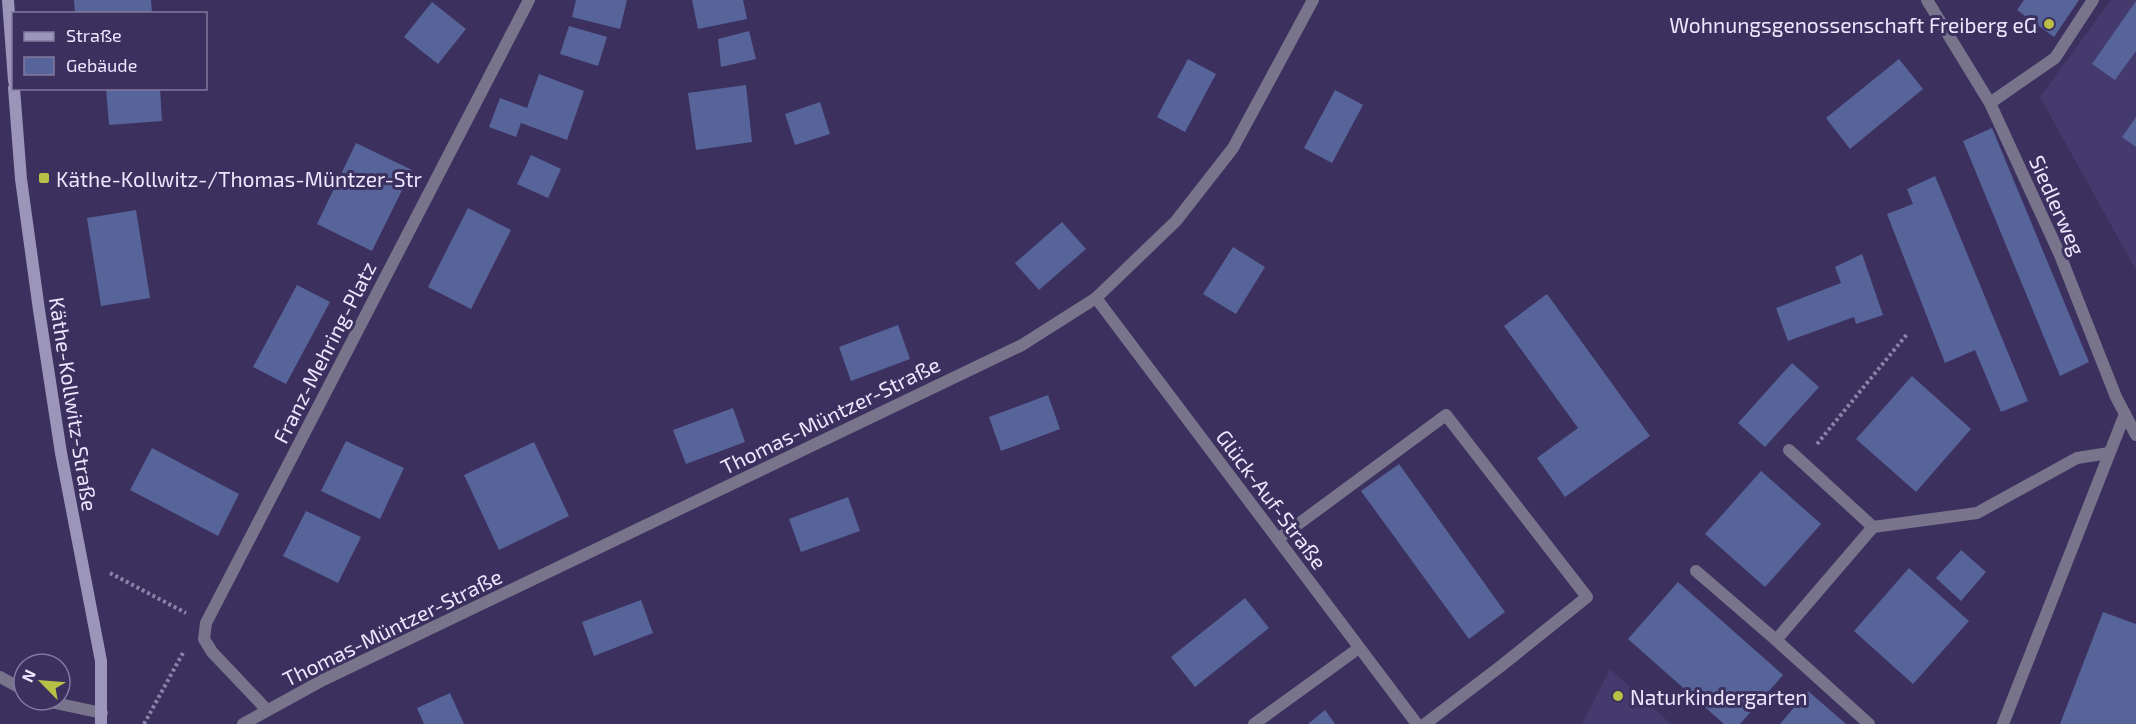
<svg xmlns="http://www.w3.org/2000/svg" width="2136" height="724" viewBox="0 0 2136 724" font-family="'Exo 2',sans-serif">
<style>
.built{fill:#453a6d}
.building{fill:#57649a}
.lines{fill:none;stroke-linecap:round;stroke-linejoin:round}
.path{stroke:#8c84a8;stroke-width:4;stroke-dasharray:3 3;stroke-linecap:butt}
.lane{stroke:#78748b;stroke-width:12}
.street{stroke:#78748b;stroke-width:12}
.secondary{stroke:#9b95b9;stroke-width:12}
.poi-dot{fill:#b9c046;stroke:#3b305e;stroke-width:2}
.labels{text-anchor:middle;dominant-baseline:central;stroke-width:6;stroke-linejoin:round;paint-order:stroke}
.poi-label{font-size:21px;fill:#ebe7fe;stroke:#3b305e;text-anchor:start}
.street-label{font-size:21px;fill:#ebe7fe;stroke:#3b305e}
</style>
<rect width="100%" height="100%" fill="#3b305e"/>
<!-- built -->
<g class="built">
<path d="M2111,0H2136V270L2040,97Z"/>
<path d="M1610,669L1671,724H1582Z"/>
</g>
<!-- building -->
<g class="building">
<path d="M74,0H151L152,13L75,14Z"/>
<path d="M576,0H627L620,29L572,17Z"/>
<path d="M692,0H743L747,19L698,29Z"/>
<path d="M2024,0H2079L2054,37L2017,10Z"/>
<path d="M2136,1V51L2115,80L2092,64Z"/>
<path d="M432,2L466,29L438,64L404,37Z"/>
<path d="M569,26L607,37L598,66L560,54Z"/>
<path d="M749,31L756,59L721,67L718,39Z"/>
<path d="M1188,59L1216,74L1185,132L1157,117Z"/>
<path d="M1899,59L1923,89L1850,149L1826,118Z"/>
<path d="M539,74L584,91L567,140L521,123L516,137L489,127L500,98L527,108Z"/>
<path d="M746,85L752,142L696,150L688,93Z"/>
<path d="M106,88H160L162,121L109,125Z"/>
<path d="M1335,90L1363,105L1332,163L1304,148Z"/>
<path d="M820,102L830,134L795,145L785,114Z"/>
<path d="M2136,117V147L2122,137Z"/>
<path d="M1992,128L2089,362L2060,376L1963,141Z"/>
<path d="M356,143L412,170L372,251L317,224Z"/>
<path d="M531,155L561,169L548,198L517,184Z"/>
<path d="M1935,176L2028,401L2001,412L1975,350L1945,363L1887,214L1913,204L1907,189Z"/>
<path d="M468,208L511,230L471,309L428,287Z"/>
<path d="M136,210L150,298L101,306L87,218Z"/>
<path d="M1062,222L1086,249L1039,290L1015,263Z"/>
<path d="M1233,247L1265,267L1236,314L1203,294Z"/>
<path d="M1862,254L1883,315L1856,324L1854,317L1788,341L1776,308L1841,283L1835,267Z"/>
<path d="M297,285L330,302L286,384L253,367Z"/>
<path d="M1547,294L1650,436L1565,497L1537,458L1578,428L1504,326Z"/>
<path d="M898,325L910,359L851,381L839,347Z"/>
<path d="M1792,363L1819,387L1765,447L1738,423Z"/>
<path d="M1912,376L1971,429L1916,492L1856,439Z"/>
<path d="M1048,395L1060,429L1001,451L989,417Z"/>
<path d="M733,408L745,442L686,464L673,430Z"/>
<path d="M346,441L404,468L380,519L321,491Z"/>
<path d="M534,442L569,516L499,550L464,475Z"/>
<path d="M152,448L239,494L218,536L130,490Z"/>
<path d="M1399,464L1505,612L1469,639L1361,491Z"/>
<path d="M1761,471L1821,524L1765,587L1705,534Z"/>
<path d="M848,497L860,531L801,552L789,519Z"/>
<path d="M306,511L361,537L338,583L283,556Z"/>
<path d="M1961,550L1986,572L1961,601L1936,578Z"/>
<path d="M1909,568L1969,621L1913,684L1854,631Z"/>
<path d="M1678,582L1783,675L1740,724H1724L1628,639Z"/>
<path d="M1245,598L1269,628L1195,687L1171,657Z"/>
<path d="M641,600L653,633L594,656L582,622Z"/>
<path d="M2103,612L2136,624V724H2060Z"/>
<path d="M1808,691L1846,724H1780Z"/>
<path d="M450,693L464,724H424L417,708Z"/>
<path d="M1325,710L1335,724H1308Z"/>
</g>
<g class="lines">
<!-- path -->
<g class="path">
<path d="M1817,444L1908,333"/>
<path d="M110,573L186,613"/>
<path d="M144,724L184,651"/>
</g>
<!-- lane -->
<g class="lane">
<path d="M1990,103L2055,58L2093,0"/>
<path d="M1789,450L1873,527L1977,513L2077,458L2109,453"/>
<path d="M1278,539L1446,415L1587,597L1501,666L1425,724"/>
<path d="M1696,571L1776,640L1869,724"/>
<path d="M1776,640L1873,527"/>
<path d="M0,677L24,690"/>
<path d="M41,700L102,713"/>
<path d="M1254,724L1359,648"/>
<path d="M2003,724L2125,414"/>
</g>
<!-- street -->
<g class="street">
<path d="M1927,0L1990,103L2060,255L2116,397L2136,435"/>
<path d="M1096,298L1417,724"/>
<path d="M267,710L212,652L204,639L206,623L529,0"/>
<path d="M243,724L323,680L1022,345L1096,298L1176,221L1233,148L1313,0"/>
</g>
<!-- secondary -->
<g class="secondary">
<path d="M8,0L14,81"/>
<path d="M14,88L21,179L39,310L61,453L101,661V724"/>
</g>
</g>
<!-- markers -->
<g class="poi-dot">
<circle cx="2049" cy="24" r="6"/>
<rect x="38" y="172" width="12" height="12" rx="3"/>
<circle cx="1618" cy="696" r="6"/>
</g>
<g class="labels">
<!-- poi labels -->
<g class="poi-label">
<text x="2037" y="24" text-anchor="end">Wohnungsgenossenschaft Freiberg eG</text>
<text x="56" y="178">Käthe-Kollwitz-/Thomas-Müntzer-Str</text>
<text x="1630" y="696">Naturkindergarten</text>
</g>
<!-- street labels -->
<g class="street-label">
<text transform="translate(2058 205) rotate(66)">Siedlerweg</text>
<text transform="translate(324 352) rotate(-63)">Franz-Mehring-Platz</text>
<text transform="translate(74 404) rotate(81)">Käthe-Kollwitz-Straße</text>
<text transform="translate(830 415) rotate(-26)">Thomas-Müntzer-Straße</text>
<text transform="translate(1272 499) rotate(53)">Glück-Auf-Straße</text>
<text transform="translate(392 627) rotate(-26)">Thomas-Müntzer-Straße</text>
</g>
</g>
<!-- legend -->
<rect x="12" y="12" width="195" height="78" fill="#3b305e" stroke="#81799e" stroke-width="1.5"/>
<rect x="24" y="32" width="30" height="9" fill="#9b95b9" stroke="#81799e" stroke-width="1.5"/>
<text x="66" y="42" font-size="18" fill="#ebe7fe">Straße</text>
<rect x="24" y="57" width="30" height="18" fill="#57649a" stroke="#81799e" stroke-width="1.5"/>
<text x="66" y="72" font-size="18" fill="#ebe7fe">Gebäude</text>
<!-- north arrow -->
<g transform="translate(42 682) rotate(295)"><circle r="28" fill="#3b305e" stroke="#81799e" stroke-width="1.5"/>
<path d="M0-4.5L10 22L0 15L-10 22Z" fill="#b9c046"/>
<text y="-9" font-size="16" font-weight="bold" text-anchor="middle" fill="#ebe7fe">N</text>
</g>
</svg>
